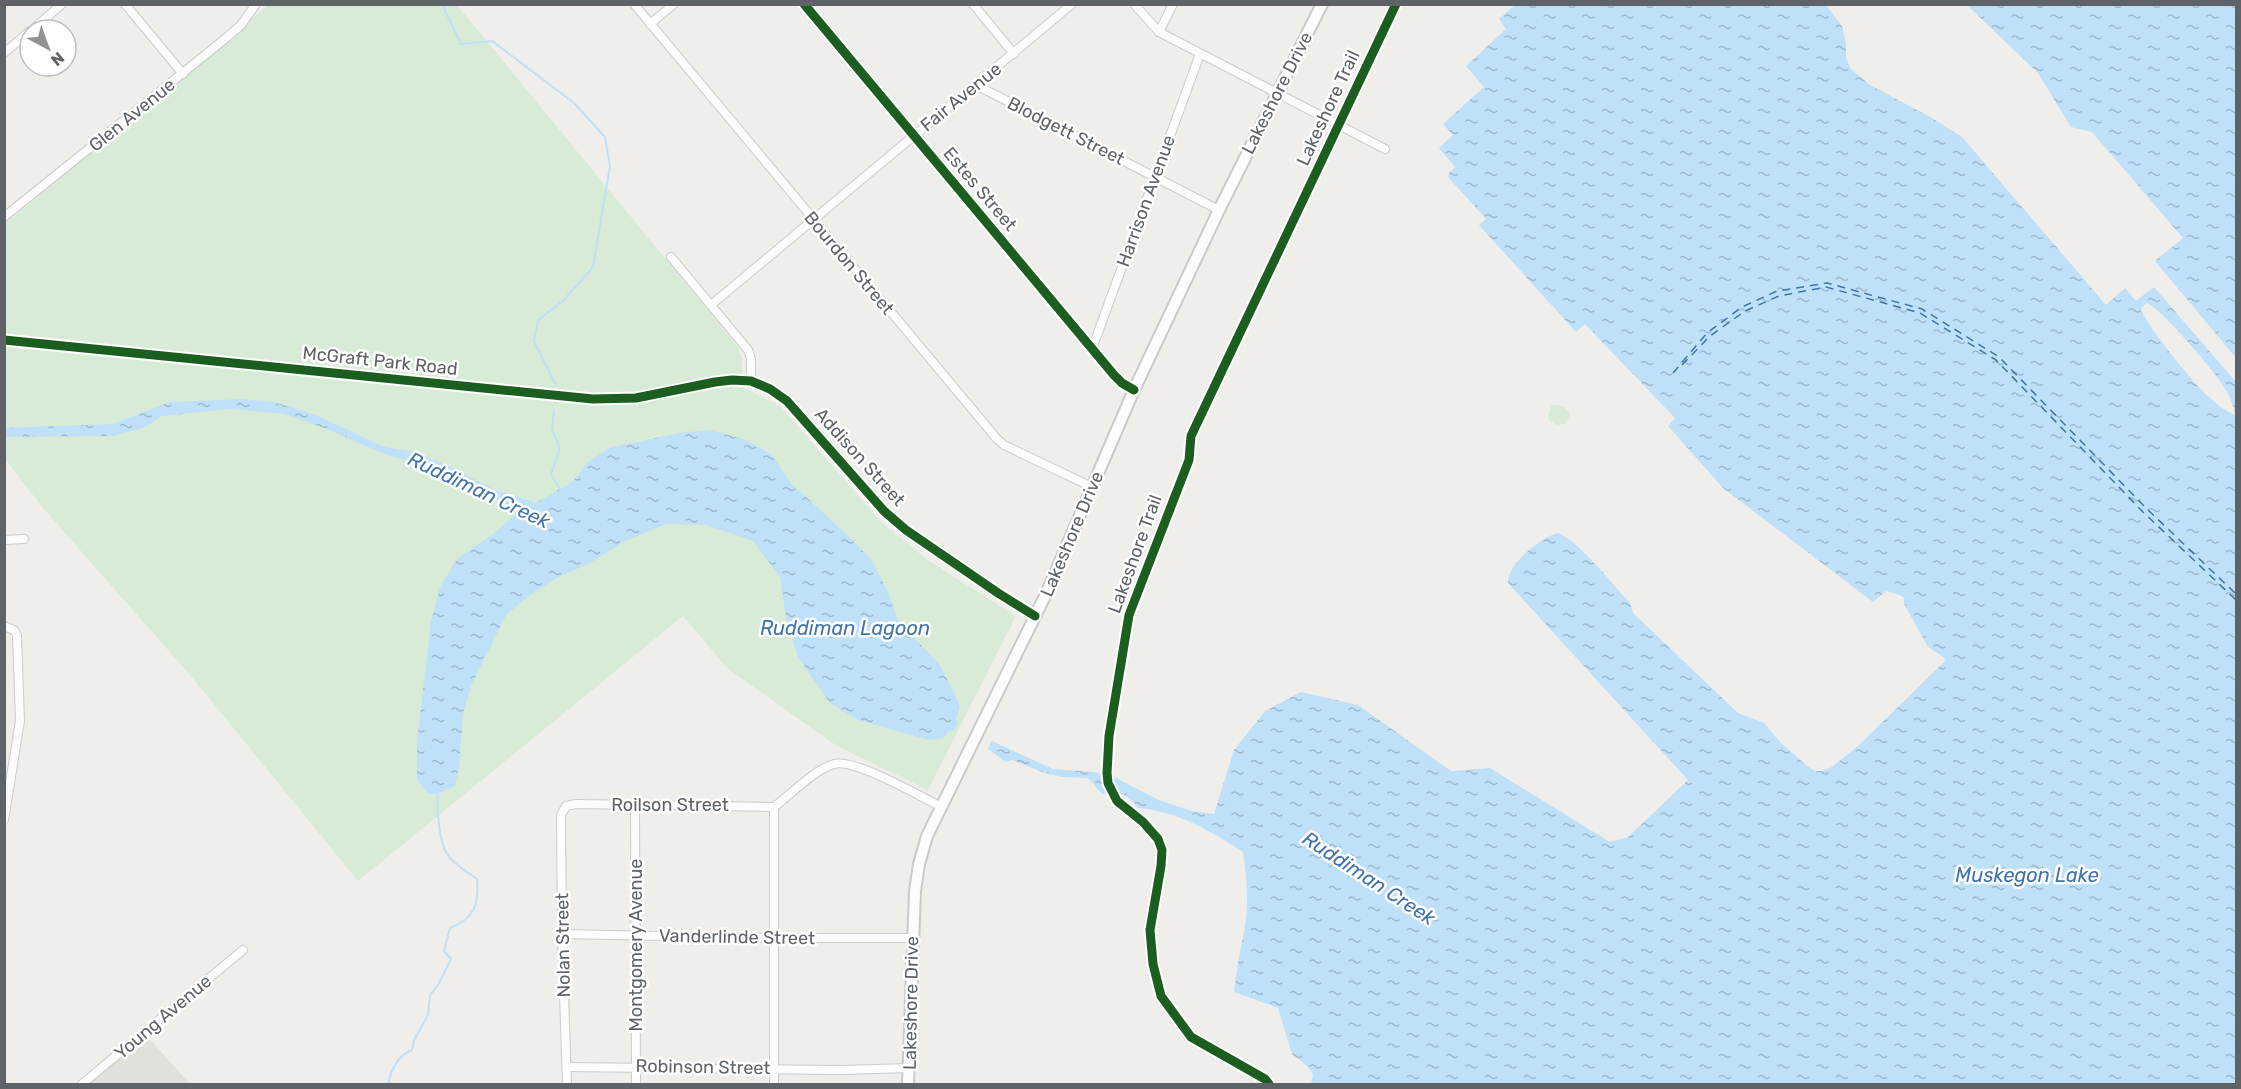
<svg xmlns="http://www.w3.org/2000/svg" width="2241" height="1089" viewBox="0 0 2241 1089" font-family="Rubik,sans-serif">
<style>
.education{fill:#e2e0da}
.green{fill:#d8ebd6}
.water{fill:url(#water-ripples);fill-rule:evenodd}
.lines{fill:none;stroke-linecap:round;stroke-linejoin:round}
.stream{stroke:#bfe0f9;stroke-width:2}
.ferry{stroke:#4174aa;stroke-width:1.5;stroke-dasharray:8 6;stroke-linecap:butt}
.minor-casing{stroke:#cbcccc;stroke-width:10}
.secondary-casing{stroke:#cacacb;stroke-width:14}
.minor{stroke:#fdfcfc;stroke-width:8}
.secondary{stroke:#fdfcfc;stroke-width:10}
.cycleway-casing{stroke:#fff;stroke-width:13}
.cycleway{stroke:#1b5e20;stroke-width:9}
.labels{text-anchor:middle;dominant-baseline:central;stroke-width:5;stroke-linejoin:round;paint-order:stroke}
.street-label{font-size:18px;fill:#5f6368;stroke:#fff}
.water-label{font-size:20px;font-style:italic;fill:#4174aa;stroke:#fff}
</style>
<defs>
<pattern id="water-ripples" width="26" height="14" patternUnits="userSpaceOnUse" patternTransform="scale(1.5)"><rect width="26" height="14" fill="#bfe0f9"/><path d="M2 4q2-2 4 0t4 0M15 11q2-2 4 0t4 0" fill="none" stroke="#9eb9cd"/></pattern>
</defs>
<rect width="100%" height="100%" fill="#efeeea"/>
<!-- education -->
<path class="education" d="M144,1033L190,1084H84Z"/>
<!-- green -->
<g class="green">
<path d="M268,5H457L737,346L742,358L743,387L780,406L881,522L929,561L1016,616L928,790L837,746L728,669L683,616L358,881L191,676L43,508L5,459V224Z"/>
<path d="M1551,405C1560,405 1568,406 1570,416L1566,424L1556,425L1548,419Z"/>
</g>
<!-- water -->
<g class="water">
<path d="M1515,5H1826L1842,26L1846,43V58L1851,69L1870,85L1932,118L1962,137L2106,305L2125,288L2136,301L2154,287L2236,382V1084H1311L1313,1074L1306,1065L1292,1054L1278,1008L1234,992C1236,972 1240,952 1244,932C1249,906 1247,878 1243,852C1211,831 1177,811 1138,808C1125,792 1122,792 1102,794L1088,778L1061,777L1045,773L1012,760L1006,762L988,749L992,741L1053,769L1094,772L1114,777L1159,800L1192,811L1214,814L1234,750L1265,711L1301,692L1358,705L1451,771L1490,768L1610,842L1628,837L1688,780L1508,583C1506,565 1541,537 1558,533C1580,542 1613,585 1630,603L1633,613L1738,713L1764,723L1780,742L1807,766L1815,771H1821L1832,767L1859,745L1944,662L1945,658L1928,647L1904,604V598L1902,596L1886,591L1873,602L1723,488L1668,426L1675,418L1585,324L1576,332L1479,225L1486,219L1448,177L1449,173L1455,167L1439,148L1453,135L1443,124L1484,87L1466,66L1506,29L1499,19ZM2147,303C2162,309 2213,370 2223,385C2228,394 2234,404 2235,415C2225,411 2217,404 2209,397C2195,385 2144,323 2141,308Z"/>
<path d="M1967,5H2236V358L2155,261L2183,238L2092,132L2071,127L2038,73Z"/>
<path d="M244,399L274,402L316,415L384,447L415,452L453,468L493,489L536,503L572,482L588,462L609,448L679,433L709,430L744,439L771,454L791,483L844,532L871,559L888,592L898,621L940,665L960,705L956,719L958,723L954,731H949L943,738L929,740L858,720L830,703L798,657L786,618L780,577L753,541L706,525L666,524L623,542L590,563L559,577L533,593L506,615L471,686L463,715L459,768L455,786L437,794H428L417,780V742L431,621L440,587L457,559L493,534L515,515L505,503L459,478L428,465L389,456L324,428L285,414L230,409L162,416L143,428L113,436L5,437V428L112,424L170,402Z"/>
</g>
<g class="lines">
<!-- stream -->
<g class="stream">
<path d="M442,4L461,44L492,41L574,103L605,137L610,166L593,267L564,300L538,320L534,341L556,385"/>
<path d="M554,410L552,429L560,448L551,474L560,490"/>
<path d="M388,1084C391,1070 397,1056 412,1050L414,1040L428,1015L430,995L438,985L451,959L444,951L450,928C475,918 479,904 477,879C466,871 451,863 445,850C438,834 438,811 437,794"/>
</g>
<!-- ferry -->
<g class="ferry">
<path d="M1682,365L1710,336L1745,311L1779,296L1826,287L1920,313L1996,360L2143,512L2236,600"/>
<path d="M1673,373L1707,333L1742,307L1777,291L1827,283L1922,309L1999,357L2146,508L2236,594"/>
</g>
<!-- minor casing -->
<g class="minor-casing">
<g id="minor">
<path d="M125,4L183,74"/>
<path d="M634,4L997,439L1004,445L1092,487"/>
<path d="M804,4L1114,375L1122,383L1134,390"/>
<path d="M973,4L1014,54"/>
<path d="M1134,4L1159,32L1385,149"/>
<path d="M650,24L674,4"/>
<path d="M32,30L62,4"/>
<path d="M1159,32L1173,4"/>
<path d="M4,53L30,31"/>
<path d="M976,85L1219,210"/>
<path d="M4,217L226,38L241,25L256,4"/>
<path d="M671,257L748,350L751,359V381"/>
<path d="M711,305L1072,4"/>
<path d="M4,340L593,399L636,398L715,382L732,380L751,381L770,389L787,401L884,511L906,530L998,593L1035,616"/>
<path d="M1092,349L1200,54"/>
<path d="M4,540L24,539"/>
<path d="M4,626L14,630L17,635L20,721L4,820"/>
<path d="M635,805L636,1084"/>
<path d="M562,934L763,938H912"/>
<path d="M567,1067L842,1070L910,1068"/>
<path d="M82,1084L243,950"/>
<path d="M567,1084L562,934L561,815L566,806L576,804L774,807"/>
<path d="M774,1084V807C790,795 815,769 834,764C854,758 919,796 940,806"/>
</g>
</g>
<!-- secondary casing -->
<g class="secondary-casing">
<path id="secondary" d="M908,1084L915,891L919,864L927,836L1046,594L1134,390L1219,210L1322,4"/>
</g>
<!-- minor -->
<use href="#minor" class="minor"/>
<!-- secondary -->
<use href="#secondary" class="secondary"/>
<!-- cycleway casing -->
<g class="cycleway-casing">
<g id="cycleway">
<path d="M804,4L1114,375L1122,383L1134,390"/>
<path d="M4,340L593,399L636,398L715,382L732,380L751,381L770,389L787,401L884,511L906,530L998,593L1035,616"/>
<path d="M1269,1084L1265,1079L1191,1037L1161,996L1153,964L1150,930L1161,866L1162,850L1158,839L1143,822L1117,801L1108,783L1107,773L1109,736L1129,615L1189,460L1191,436L1396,4"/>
</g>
</g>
<!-- cycleway -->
<use href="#cycleway" class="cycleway"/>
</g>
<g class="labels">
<!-- street labels -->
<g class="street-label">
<text transform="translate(1277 93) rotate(-63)">Lakeshore Drive</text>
<text transform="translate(961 97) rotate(-39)">Fair Avenue</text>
<text transform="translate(1328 108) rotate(-65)">Lakeshore Trail</text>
<text transform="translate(132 115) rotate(-39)">Glen Avenue</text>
<text transform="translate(1066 131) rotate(27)">Blodgett Street</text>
<text transform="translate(980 189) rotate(50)">Estes Street</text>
<text transform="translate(1146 201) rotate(-70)">Harrison Avenue</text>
<text transform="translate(849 263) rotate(50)">Bourdon Street</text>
<text transform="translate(380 361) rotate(6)">McGraft Park Road</text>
<text transform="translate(860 457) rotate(48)">Addison Street</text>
<text transform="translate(1072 534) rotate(-67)">Lakeshore Drive</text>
<text transform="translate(1135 554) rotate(-70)">Lakeshore Trail</text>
<text x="670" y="805">Roilson Street</text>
<text transform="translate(737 937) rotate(1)">Vanderlinde Street</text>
<text transform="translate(563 945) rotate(-91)">Nolan Street</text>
<text transform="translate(636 945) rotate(-90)">Montgomery Avenue</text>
<text transform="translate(911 1003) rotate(-89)">Lakeshore Drive</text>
<text transform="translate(163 1017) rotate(-40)">Young Avenue</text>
<text transform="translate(703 1067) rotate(1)">Robinson Street</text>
</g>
<!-- water labels -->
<g class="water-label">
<text transform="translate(479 490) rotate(25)">Ruddiman Creek</text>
<text x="845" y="628">Ruddiman Lagoon</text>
<text x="2027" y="875">Muskegon Lake</text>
<text transform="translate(1369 878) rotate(33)">Ruddiman Creek</text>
</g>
</g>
<!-- border -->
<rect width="2241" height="1089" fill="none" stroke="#5f6368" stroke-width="12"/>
<!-- north arrow -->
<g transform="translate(48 48) rotate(139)"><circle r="28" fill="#ffffff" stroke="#bfc1c3" stroke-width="1.5"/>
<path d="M0-4.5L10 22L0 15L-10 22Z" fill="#919496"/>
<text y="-9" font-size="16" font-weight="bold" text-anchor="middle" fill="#5f6368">N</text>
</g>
</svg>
